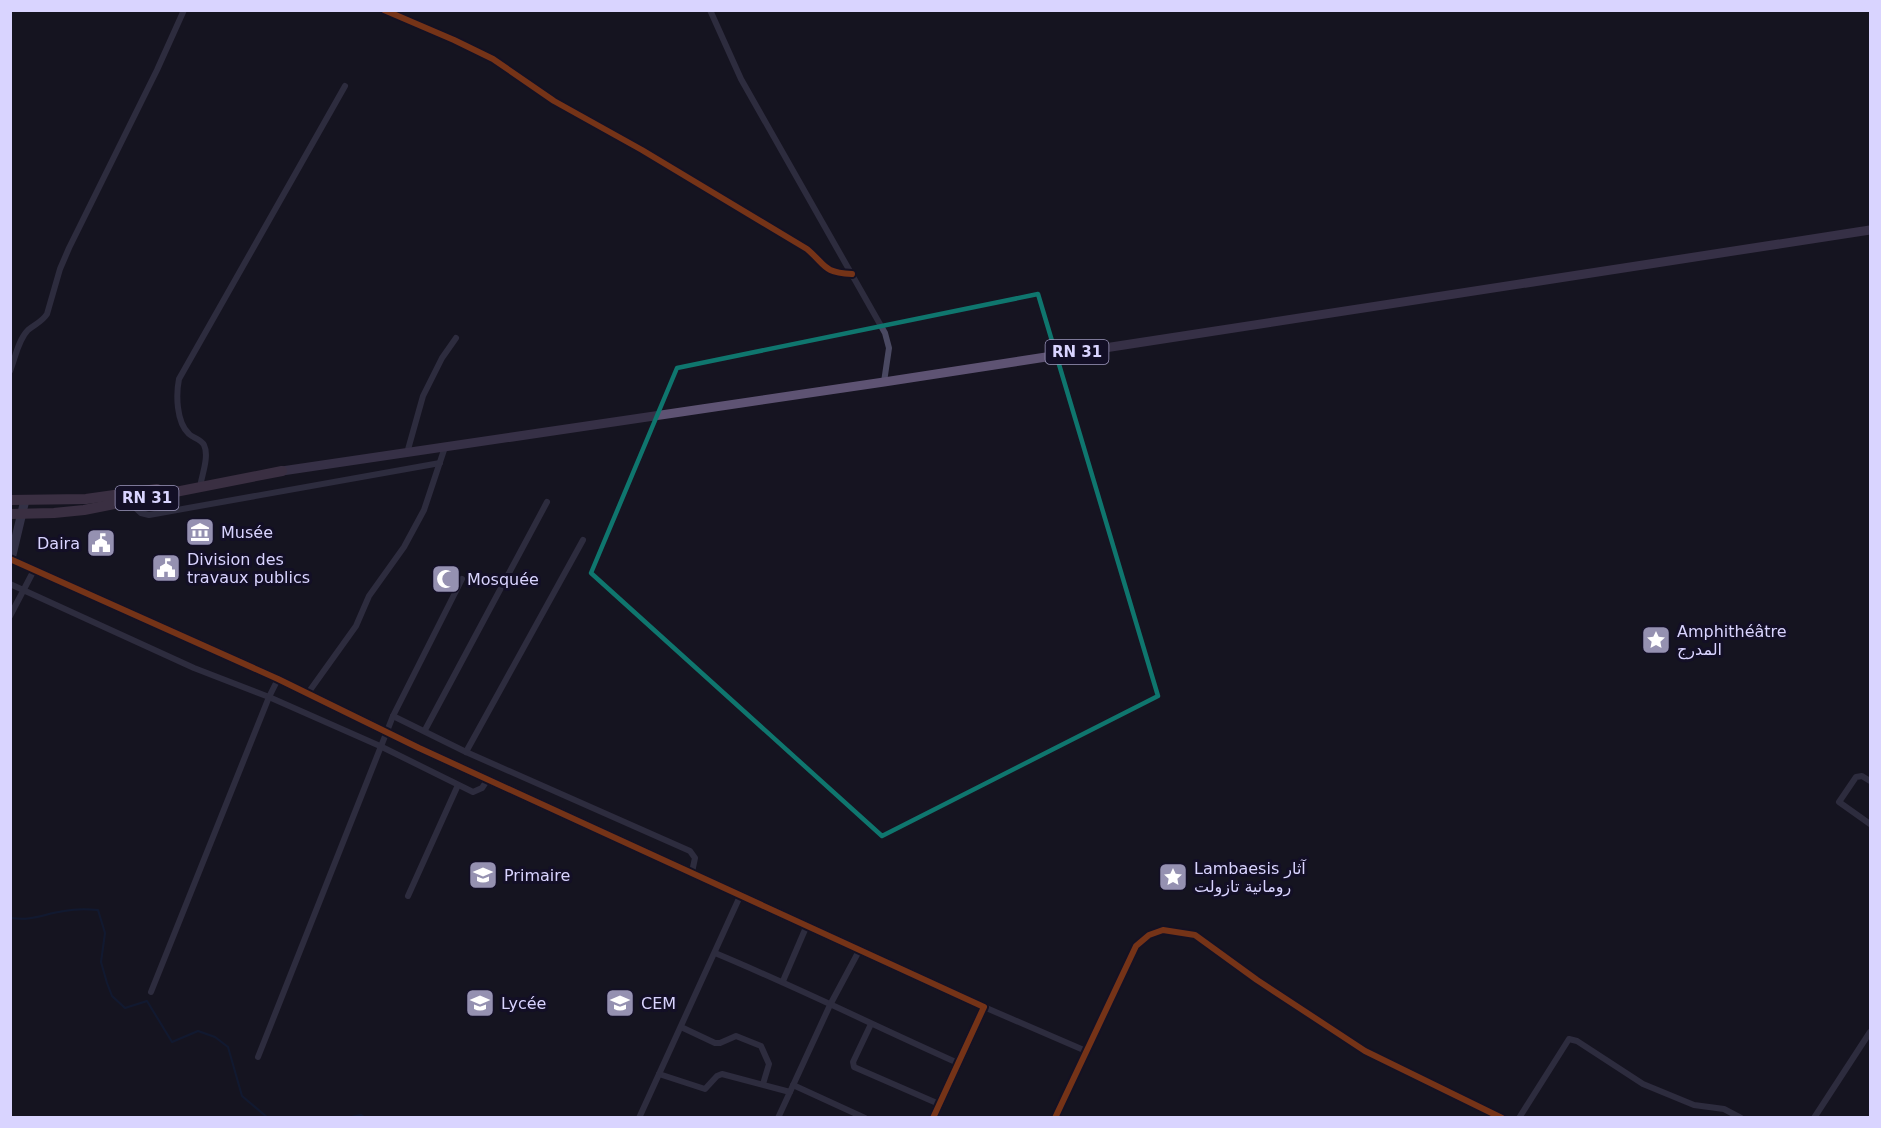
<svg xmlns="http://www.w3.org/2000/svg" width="1881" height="1128" viewBox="0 0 1881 1128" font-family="'DejaVu Sans',Cairo,sans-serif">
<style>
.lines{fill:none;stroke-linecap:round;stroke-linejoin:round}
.stream{stroke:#0d2144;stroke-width:2}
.street{stroke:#4a4962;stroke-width:6}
.secondary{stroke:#575674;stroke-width:9}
.primary{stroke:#5e5373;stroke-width:9}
.highway{stroke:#67516a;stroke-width:10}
.cycleway-casing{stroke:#130f26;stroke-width:10}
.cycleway{stroke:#e8590c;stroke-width:6}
.marked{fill:none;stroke:#0f766e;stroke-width:4.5;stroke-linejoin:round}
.labels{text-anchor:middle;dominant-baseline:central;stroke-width:6;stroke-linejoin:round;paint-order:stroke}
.shield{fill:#130f26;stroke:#9e99be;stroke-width:1.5}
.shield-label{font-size:15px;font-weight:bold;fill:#d9d4ff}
.poi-label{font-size:16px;fill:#d9d4ff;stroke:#130f26;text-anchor:start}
</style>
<rect width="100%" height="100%" fill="#161421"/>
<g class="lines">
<!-- stream -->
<g class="stream">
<path d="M10,916L11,918C33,921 43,914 64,911C75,909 87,909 98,910L105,933L101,962L107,983L112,996L125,1008L147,1001L172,1042L198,1031L215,1037L228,1047L242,1096L268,1118"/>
<path d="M347,1118L361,1115L366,1118"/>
</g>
<!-- street -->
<g class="street">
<path d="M384,10L454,40L493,59L554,101L642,150L807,249C827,266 822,272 852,274"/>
<path d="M710,10L741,79L885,333L889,348L884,382"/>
<path d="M10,371C15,359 18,340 28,330C35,324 42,322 47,314L60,269L69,248L157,70L184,10"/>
<path d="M407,453L423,396L442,358L456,338"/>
<path d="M201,482C203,472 209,455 204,445C201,439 193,438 189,434C176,422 176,394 179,379L345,86"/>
<path d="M129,502L141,513L149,515L440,463"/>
<path d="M10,584L194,668L269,697L380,746L473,792L482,788L488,779"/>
<path d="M10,616L34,570"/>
<path d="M308,693L356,626L369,596L404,547L424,510L445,447"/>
<path d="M393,716L466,752L690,851L695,858L692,872"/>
<path d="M425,730L547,502"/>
<path d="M466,752L583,540"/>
<path d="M1870,781L1862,776L1856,777L1839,802L1870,824"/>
<path d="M408,896L458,785"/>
<path d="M715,953C797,987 877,1027 958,1063"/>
<path d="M783,981L807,925"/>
<path d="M151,992L269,697L278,679"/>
<path d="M984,1007L1086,1051"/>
<path d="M871,1024L853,1062L854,1067L939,1104"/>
<path d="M681,1027L715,1043H720L736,1036L761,1046L769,1064L763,1084"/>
<path d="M258,1057L393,716L462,579"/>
<path d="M659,1074L705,1089L717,1076L722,1074L790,1092"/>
<path d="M793,1085L865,1118"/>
<path d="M639,1118L741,894"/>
<path d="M778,1118L830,1005L860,949"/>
<path d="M1055,1118L1136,946L1149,935L1163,930L1195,935L1257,980L1365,1051L1502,1118"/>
<path d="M1519,1118L1569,1039L1577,1041L1643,1084L1694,1105L1724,1109L1741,1118"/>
<path d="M1814,1118L1870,1032"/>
</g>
<!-- secondary -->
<g class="secondary">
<path d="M10,559L278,679L419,748L984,1007L933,1118"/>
<path d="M11,559L25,500"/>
</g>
<!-- primary -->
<path class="primary" d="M282,471L884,382L1870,230"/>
<!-- highway -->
<g class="highway">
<path d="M10,500L86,499L157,489"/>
<path d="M10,514L54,513L84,510L282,471"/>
</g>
<!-- cycleway casing -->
<g class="cycleway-casing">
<g id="cycleway">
<path d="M384,10L454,40L493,59L554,101L642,150L807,249C827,266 822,272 852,274"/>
<path d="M10,559L278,679L419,748L984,1007L933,1118"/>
<path d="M1055,1118L1136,946L1149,935L1163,930L1195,935L1257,980L1365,1051L1502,1118"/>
</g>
</g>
<!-- cycleway -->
<use href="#cycleway" class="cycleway"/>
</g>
<!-- marked area -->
<path d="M0 0H1881V1128H0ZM1038,294L1158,696L882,836L591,573L677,368Z" fill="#161421" fill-opacity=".55" fill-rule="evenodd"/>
<path class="marked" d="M1038,294L1158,696L882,836L591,573L677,368Z"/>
<!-- icons -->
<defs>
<g id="museum-square" transform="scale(1.5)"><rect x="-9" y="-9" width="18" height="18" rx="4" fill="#9591b1" stroke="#130f26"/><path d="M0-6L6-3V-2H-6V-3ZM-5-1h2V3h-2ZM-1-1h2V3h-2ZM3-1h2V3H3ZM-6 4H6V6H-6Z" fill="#fff"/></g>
<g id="civic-square" transform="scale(1.5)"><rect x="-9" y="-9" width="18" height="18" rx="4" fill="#9591b1" stroke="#130f26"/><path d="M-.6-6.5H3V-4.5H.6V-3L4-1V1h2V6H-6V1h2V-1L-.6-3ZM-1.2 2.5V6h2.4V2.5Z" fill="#fff"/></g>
<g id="mosque-square" transform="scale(1.5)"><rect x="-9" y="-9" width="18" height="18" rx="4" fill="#9591b1" stroke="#130f26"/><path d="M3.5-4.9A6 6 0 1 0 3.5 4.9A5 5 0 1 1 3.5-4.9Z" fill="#fff"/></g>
<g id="sight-square" transform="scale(1.5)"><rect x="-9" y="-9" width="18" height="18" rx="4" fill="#9591b1" stroke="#130f26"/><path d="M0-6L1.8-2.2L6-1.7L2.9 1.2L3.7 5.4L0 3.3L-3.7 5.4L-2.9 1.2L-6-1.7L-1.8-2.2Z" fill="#fff"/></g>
<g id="school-square" transform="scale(1.5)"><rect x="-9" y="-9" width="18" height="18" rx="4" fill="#9591b1" stroke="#130f26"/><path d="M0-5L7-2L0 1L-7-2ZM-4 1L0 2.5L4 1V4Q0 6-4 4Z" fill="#fff"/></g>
</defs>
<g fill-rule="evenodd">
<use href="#museum-square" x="200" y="532"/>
<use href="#civic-square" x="101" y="543"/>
<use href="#civic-square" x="166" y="568"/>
<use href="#mosque-square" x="446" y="579"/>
<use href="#sight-square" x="1656" y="640"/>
<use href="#school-square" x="483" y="875"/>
<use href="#sight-square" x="1173" y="877"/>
<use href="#school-square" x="480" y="1003"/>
<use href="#school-square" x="620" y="1003"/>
</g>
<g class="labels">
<!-- shield labels -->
<g class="shield">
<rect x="1045.5" y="340" width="63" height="24" rx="4.5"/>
<rect x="115.5" y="486" width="63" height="24" rx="4.5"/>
</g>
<g class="shield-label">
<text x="1077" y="352">RN 31</text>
<text x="147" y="498">RN 31</text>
</g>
<!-- poi labels -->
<g class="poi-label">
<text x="221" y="532">Musée</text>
<text x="80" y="543" text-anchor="end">Daira</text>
<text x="187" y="559">Division des<tspan x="187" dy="18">travaux publics</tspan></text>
<text x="467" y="579">Mosquée</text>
<text x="1677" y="631">Amphithéâtre<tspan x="1677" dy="18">المدرج</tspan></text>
<text x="1194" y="868">Lambaesis آثار<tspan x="1194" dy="18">رومانية تازولت</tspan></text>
<text x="504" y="875">Primaire</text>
<text x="501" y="1003">Lycée</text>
<text x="641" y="1003">CEM</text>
</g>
</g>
<!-- border -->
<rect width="1881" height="1128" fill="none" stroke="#d9d4ff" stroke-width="24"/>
</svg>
